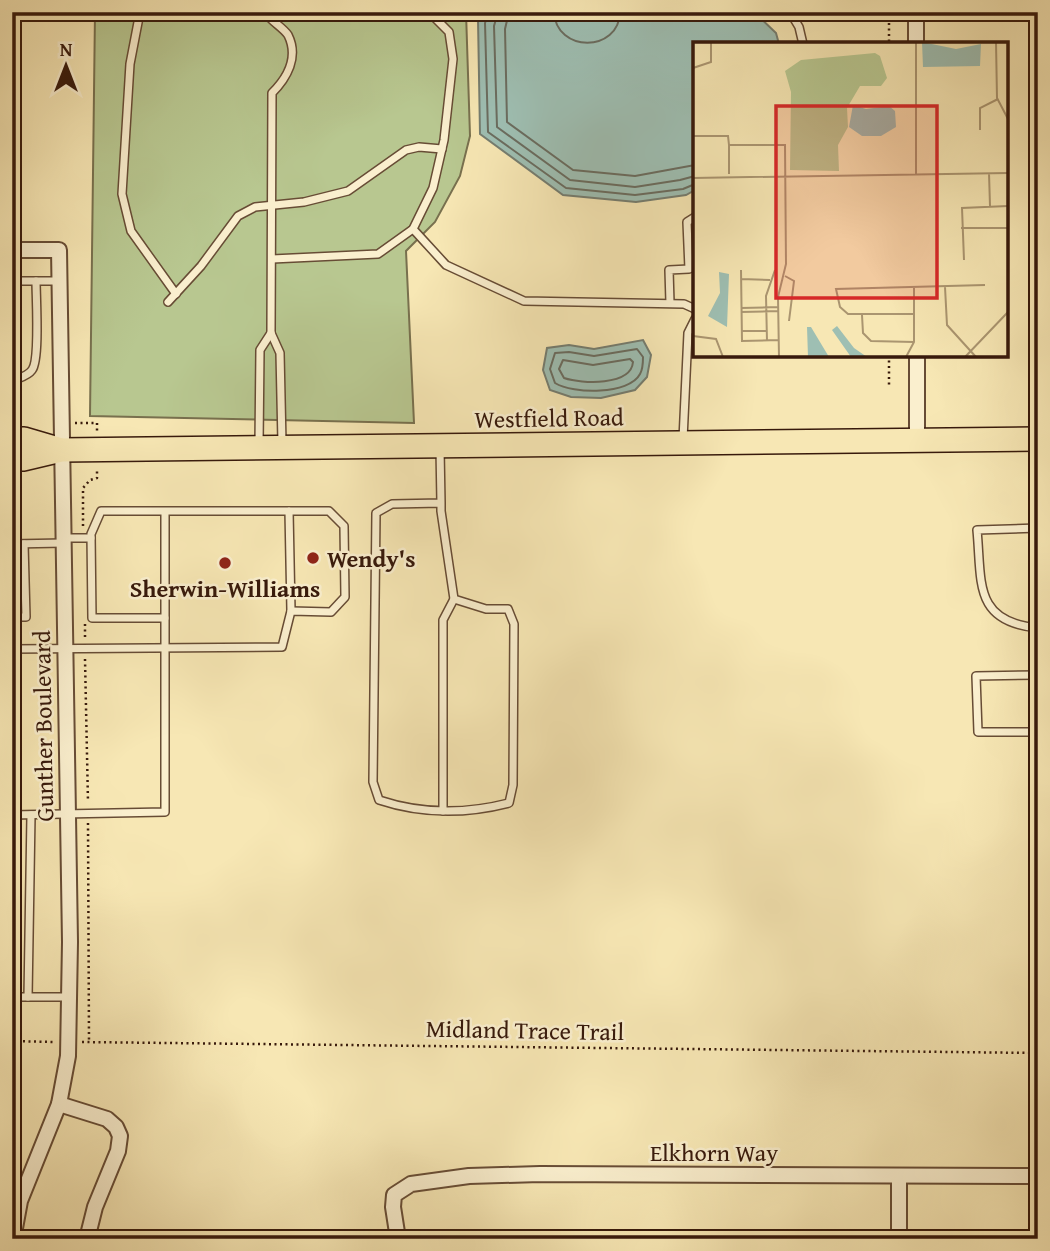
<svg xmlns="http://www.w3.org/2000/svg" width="1050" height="1251" viewBox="0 0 1050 1251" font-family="'Gentium Book Plus',serif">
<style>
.green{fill:#b8c790;stroke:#78704e;stroke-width:2}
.water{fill:#9ebfb3;stroke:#757d70;stroke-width:2}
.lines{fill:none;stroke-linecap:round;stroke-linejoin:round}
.shore{stroke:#6a6c5f;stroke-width:2}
.building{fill:#e0ab8e;stroke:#9d7863;stroke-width:2}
.lane-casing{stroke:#674c35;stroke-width:10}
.street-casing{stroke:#674c35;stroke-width:18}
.primary-casing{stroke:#37190b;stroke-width:26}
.path{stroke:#37190b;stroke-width:2.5;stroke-dasharray:2 3.5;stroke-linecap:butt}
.lane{stroke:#faefce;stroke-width:7}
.street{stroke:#faefce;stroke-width:14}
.primary{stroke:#f7e7b4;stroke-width:23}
.poi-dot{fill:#8f2418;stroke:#faefce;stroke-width:2.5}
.labels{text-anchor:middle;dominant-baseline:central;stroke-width:5;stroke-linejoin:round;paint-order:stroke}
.street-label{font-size:24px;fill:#37190b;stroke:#faefce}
.poi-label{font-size:24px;font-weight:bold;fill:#37190b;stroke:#faefce;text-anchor:start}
.inset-road{fill:none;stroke:#aa9570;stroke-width:2}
.view{fill:#d62828;fill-opacity:0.15;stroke:#d62828;stroke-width:3.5}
.inset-edge{fill:none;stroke:#37190b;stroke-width:3.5}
</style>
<rect width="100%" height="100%" fill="#f7e7b4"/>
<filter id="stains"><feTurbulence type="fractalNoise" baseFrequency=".00286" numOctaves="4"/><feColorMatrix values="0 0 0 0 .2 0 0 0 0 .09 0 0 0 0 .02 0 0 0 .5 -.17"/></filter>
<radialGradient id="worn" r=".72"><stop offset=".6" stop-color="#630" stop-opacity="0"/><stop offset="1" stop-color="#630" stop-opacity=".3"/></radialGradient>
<!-- green -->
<path class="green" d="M95,12H466L470,136L460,176L435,222L406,251L414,423L90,416Z"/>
<!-- water -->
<g class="water">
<path d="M485,12H561L590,17L599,12L664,15L670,12H754L776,33L779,44H695V190L686,195L636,202L563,195L480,134L478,19Z"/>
<path d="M643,340L651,355L647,377L635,390L601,398L571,397L550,390L543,370L547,348L569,345L594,349Z"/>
</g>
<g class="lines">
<!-- shore -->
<g class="shore">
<path d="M489,12L485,23L488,132L566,188L635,195L683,189L695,184"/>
<path d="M498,12L494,26L497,127L570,180L635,187L680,180L695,176"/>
<path d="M509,12L505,29L507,122L573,170L635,176L695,165"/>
<path d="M554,12C556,53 619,53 620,12"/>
<path d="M637,349L643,357C643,361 643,369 640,374C629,395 573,394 555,383L550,369L555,353L569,352L594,356Z"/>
<path d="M630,359L633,362C631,386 582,384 564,378L559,369L563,360L593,365Z"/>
</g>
</g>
<!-- building -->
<rect class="building" x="12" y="578" width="4" height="14"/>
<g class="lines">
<!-- lane casing -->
<g class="lane-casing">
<g id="lane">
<path d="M140,12L130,64L122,194L131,231L176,294"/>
<path d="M271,12V19C276,24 284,29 288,35C299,57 287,78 272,93L271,333L280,353L282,443"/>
<path d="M790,12L799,27L803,44"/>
<path d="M413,229L446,265L524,301L684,304L695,309"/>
<path d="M272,259L378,254L413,229L433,188L444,140L453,59L449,32L429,12"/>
<path d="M12,281H59"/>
<path d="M168,302L201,266L238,216L255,207L304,202L348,191L406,150L419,147L442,149"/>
<path d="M670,303L669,270L689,269L687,222L695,217"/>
<path d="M12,381C19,378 28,376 32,370C40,360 36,297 36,281"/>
<path d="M683,439L688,333L695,319"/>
<path d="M259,444L260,350L271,333"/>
<path d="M440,449L441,503V511L454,599L486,609H508L514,624L513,785L509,803C466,814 421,814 379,800L373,782L376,513L392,504L441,503"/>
<path d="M289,511L291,611"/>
<path d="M1038,528L977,530C982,582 973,622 1038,628"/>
<path d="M63,538H91"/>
<path d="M12,544L63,543"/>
<path d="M12,617H26L24,544"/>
<path d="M12,649L282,647L291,611L331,612L345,597L344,526L329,511C253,511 177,511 101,511L91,534L92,618H165V511"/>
<path d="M1038,675L976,676L978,732H1038"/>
<path d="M443,811V620L454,599"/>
<path d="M12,815L165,812V618"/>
<path d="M12,997H69"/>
<path d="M28,997L31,815"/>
</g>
</g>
<!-- street casing -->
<g class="street-casing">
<g id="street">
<path d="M916,44V12"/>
<path d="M12,250H59L70,942L68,1056L59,1104L20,1201L13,1239"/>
<path d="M917,355V440"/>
<path d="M59,1104L107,1119L116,1127L120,1136L118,1151L95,1207L87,1239"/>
<path d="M899,1176V1239"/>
<path d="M398,1239L393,1207L394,1195L411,1184L469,1176L540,1174L1038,1176"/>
</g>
</g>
<!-- primary casing -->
<g class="primary-casing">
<g id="primary">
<path d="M12,439H24L58,449"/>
<path d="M12,459H23L61,450L1038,439"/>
</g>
</g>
<!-- path -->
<g class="path">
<path d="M889,12V44"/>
<path d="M889,355V388"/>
<path d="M75,423H97V433"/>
<path d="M83,526V488L90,480L97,478V468"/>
<path d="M85,624V638"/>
<path d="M85,659L88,802"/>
<path d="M88,823L89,1042"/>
<path d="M12,1041L54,1042"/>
<path d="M82,1042L1038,1053"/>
</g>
<!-- lane -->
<use href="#lane" class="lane"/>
<!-- street -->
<use href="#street" class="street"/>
<!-- primary -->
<use href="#primary" class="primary"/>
</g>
<!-- markers -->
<g class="poi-dot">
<circle cx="313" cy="558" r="7"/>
<circle cx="225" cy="563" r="7"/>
</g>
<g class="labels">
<!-- street labels -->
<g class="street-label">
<text transform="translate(549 418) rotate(-1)">Westfield Road</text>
<text transform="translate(43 726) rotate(-91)">Gunther Boulevard</text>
<text transform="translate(525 1030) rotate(1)">Midland Trace Trail</text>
<text x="714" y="1152">Elkhorn Way</text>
</g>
<!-- poi labels -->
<g class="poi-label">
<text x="327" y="558">Wendy's</text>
<text x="225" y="588" text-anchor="middle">Sherwin-Williams</text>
</g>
</g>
<!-- overview -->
<g transform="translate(693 42)">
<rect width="315" height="315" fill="#f7e7b4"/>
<path d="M182,11L187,14L194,36L188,44H167L154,66L155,85L145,103L146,129L97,128L98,50L92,29L108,18Z" fill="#b8c790"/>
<path d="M229,0L263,7L288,2L287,24L230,25ZM160,63L173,67L196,64L202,69L203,85L188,94H169L156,85ZM26,230L36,232L34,285L15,274L27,251ZM144,284L161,306L174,315H158L139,288ZM114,285H118L136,315H115Z" fill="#9ebfb3"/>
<path class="inset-road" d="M303,0L304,56L315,77M0,26L18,20V0M287,88V66L305,57M0,94H35L36,103M296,131L297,164M36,132V103H92L93,222L85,255L86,315M223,132V0M0,136L315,131M268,186H315M271,218L269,166L315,164M48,228L49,299L85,298M92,234L101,239L96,279M48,237L77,238M252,245L254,283L283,315M48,266L85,265M48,270L85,269M221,272H155L147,265L143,247L292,243M169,273L170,291L178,299L221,300M48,289H74M0,294L23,297L30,315M74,299L73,254L82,228M213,315L221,300V244M272,315L315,270"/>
<path class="view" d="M83,64H244V256H83Z"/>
<rect width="315" height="315" class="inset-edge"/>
</g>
<!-- margin -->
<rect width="1050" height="1251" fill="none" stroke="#f7e7b4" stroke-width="42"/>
<rect x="14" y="14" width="1022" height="1223" fill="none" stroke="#37190b" stroke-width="3.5"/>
<rect x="21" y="21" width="1008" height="1209" fill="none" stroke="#37190b" stroke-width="2"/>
<!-- north arrow -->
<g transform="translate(66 66)" stroke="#faefce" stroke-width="5" paint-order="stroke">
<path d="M0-5L12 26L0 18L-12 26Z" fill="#37190b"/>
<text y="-10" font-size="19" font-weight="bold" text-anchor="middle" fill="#37190b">N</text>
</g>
<rect width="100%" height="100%" filter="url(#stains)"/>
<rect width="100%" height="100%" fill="url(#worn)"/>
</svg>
